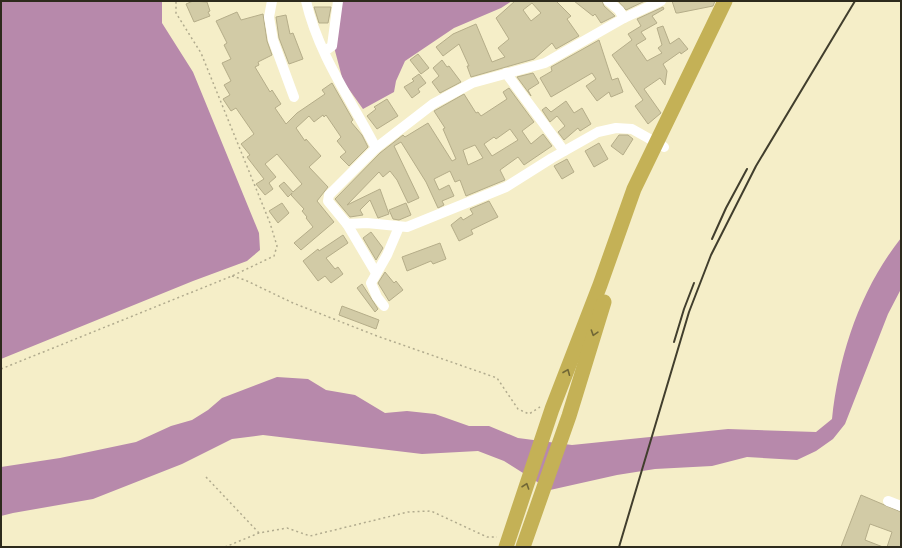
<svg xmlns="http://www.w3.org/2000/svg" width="902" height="548" viewBox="0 0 902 548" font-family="'Titillium Web',sans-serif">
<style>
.water{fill:#b789ab}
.building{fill:#d2cba6;stroke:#b5ad89;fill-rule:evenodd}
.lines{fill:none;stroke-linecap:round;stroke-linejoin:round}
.path{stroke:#b1ab8e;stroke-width:1.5;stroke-dasharray:2 3;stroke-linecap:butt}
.minor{stroke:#fff;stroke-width:10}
.highway{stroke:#c4b156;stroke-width:15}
.rail{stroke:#413e2d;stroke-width:2}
.oneway{stroke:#716736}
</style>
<rect width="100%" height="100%" fill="#f5eec8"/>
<!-- water -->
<g class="water">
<path d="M1,1H162V23L193,72L259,233L260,250L247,261L193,281L1,359Z"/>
<path d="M341,1H512L501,8L454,28L405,61L396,81L394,92L363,109L343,81L334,47Z"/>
<path d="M901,238V289L888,314L845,424L833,439L816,451L797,460L747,457L712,466L655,469L617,475L550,490L504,461L478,451L422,454L263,435L232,439L182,464L93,499L13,513L1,516V467L60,458L136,442L171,426L192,420L208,410L222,398L277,377L308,379L326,390L355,395L385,413L407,411L435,414L469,426H489L518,438L572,445L728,429L816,432L832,419C839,354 860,290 901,238Z"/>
</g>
<!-- building -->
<g class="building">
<path d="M193,1L207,2L210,11L208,12L210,16L194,22L186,4Z"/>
<path d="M515,1H556L571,16L567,19L579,36L556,49L552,43L534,59L471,77L467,66H469L459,44L443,56L436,47L453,34L476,24L492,62L505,57L498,48L509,39L496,18ZM532,3L541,13L531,21L523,10Z"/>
<path d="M574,1H602L604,6L615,16L601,23L595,14L593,16Z"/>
<path d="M618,1H645L626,10Z"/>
<path d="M672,1H715L713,6L678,13H676Z"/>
<path d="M314,7H331L328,23H319Z"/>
<path d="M663,7L664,9L652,16L657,23L641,32L646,39L636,45L647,61L662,53L658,48L662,45L657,28L663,26L670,44L679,38L688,49L681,54L680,52L663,64L667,71L665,85L660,78L644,89L661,113L648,124L635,106L643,100L612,55L632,40L628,34L641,26L637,19Z"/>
<path d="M237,12L241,20L263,14L267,41L272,55L258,62L259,65L255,67L270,92L272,90L281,104L275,108L286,124L297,113L325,94L322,90L332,83L353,120L351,122L362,135L368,147L349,166L340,157L346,152L337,141L341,137L326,115L324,117L323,115L314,122L309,116L296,128L305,141L306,139L321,156L309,167L328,187L317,201L334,222L301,250L294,243L313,227L306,218L307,217L302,211L304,209L291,195L292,193L288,197L279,186L284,182L293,192L302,184L277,154L265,164L276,177L269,183L273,189L265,195L256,184L264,179L247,157L250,155L241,144L254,134L236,108L231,111L223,99L230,95L224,85L231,81L222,63L231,59L224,45L227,43L216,21Z"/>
<path d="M286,15L290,34L293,33L303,59L289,64L279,38L276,17Z"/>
<path d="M599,40L612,80L618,78L623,92L611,97L609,92L597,101L586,86L596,79L592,73L551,97L540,78L552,71L551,67Z"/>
<path d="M418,54L429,68L421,74L410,60Z"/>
<path d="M442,60L447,67L449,66L461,82L440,93L432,82L439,76L433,68Z"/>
<path d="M533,73L539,83L528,90L531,96L517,77Z"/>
<path d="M419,74L426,83L418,89L420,92L412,98L404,87L414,81L412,79Z"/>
<path d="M509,88L534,122L522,131L531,144L543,134L552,146L524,165L518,157L500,170L505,180L466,196L460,180L455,182L450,171L434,179L439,190L449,185L454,196L442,201L444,205L438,208L426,182L401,142L394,146L419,198L408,203L397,180L390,171L383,177L379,172L347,205L380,189L389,214L378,218L370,200L360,210L363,215L350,217L335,199L380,153L403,135L405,137L428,123L452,161L456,159L443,129L445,128L434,111L464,94L476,113L478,112L481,116L507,99L503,92ZM510,129L518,140L492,156L484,144L494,137L496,139ZM475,145L483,158L468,165L463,150Z"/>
<path d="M387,99L398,116L377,129L367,116L376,109L374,107Z"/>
<path d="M566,101L574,113L582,108L591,124L580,131L578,128L564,140L558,132L565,126L557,116L550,122L542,110L546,107L551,112Z"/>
<path d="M619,135H628L633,139L623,155L611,146Z"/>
<path d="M599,143L608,159L594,167L585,151Z"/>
<path d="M567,159L574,172L562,179L554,166Z"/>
<path d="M489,201L498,217L471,230L473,234L459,241L451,225L461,217L463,220L473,214L470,209Z"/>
<path d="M282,203L289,213L278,223L269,211Z"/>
<path d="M406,203L411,215L399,220L393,219L389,210Z"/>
<path d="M371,232L383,248L376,260L363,238Z"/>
<path d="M343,235L348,243L326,258L335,269L338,267L343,274L331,283L325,276L318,281L303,261L318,249L319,251Z"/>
<path d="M440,243L446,259L433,264L431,261L407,271L402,257Z"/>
<path d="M385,272L394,283L396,281L403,290L389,301L378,283Z"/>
<path d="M362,284L378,309L375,312L357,288Z"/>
<path d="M342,306L379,320L376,329L339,315Z"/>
<path d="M861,495L901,512V547H887L892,532L870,524L865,540L883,547H841Z"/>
</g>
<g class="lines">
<!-- path -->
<g class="path">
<path d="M232,276L245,280L293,303L377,336L497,378L518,409L529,414L540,407"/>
<path d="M1,369L232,276L274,256L277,246L270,223L201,53L176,13V1"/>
<path d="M206,477L259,533"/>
<path d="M225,547L259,533L287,528L310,536L408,512L431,511L487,537H497"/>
</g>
<!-- minor -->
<g class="minor">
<path d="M272,1L269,17L273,40L294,97"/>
<path d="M306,1C318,54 351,100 376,148"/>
<path d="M608,1L619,10L624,18"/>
<path d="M661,1L624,18L545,63L472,83L433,104L376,148L329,195L328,201L347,224L367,223L407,227L506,187L552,158L598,132L616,128L632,129L664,147"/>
<path d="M325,51L332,46L338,1"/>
<path d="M506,73L564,151"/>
<path d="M347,224L376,273"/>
<path d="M384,306L377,297L371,283L387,255L399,227"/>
<path d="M888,501L901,506"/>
</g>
<!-- highway -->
<g class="highway">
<path d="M506,547L552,409L600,285L634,189L725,1"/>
<path d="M523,547L569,416L604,302"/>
</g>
<!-- rail -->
<g class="rail">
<path d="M712,239L726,208L747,169"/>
<path d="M674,342L684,309L694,283"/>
<path d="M619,547L689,312L711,255L756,166L855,1"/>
</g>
</g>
<!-- one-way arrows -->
<defs><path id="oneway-chevron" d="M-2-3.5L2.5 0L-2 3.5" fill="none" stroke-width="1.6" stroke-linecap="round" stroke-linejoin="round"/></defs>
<g class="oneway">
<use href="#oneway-chevron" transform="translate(594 333) rotate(108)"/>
<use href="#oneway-chevron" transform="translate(567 372) rotate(-68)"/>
<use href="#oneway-chevron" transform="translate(526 486) rotate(-71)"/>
</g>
<!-- border -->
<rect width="902" height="548" fill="none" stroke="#2d2a1c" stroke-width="4"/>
</svg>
